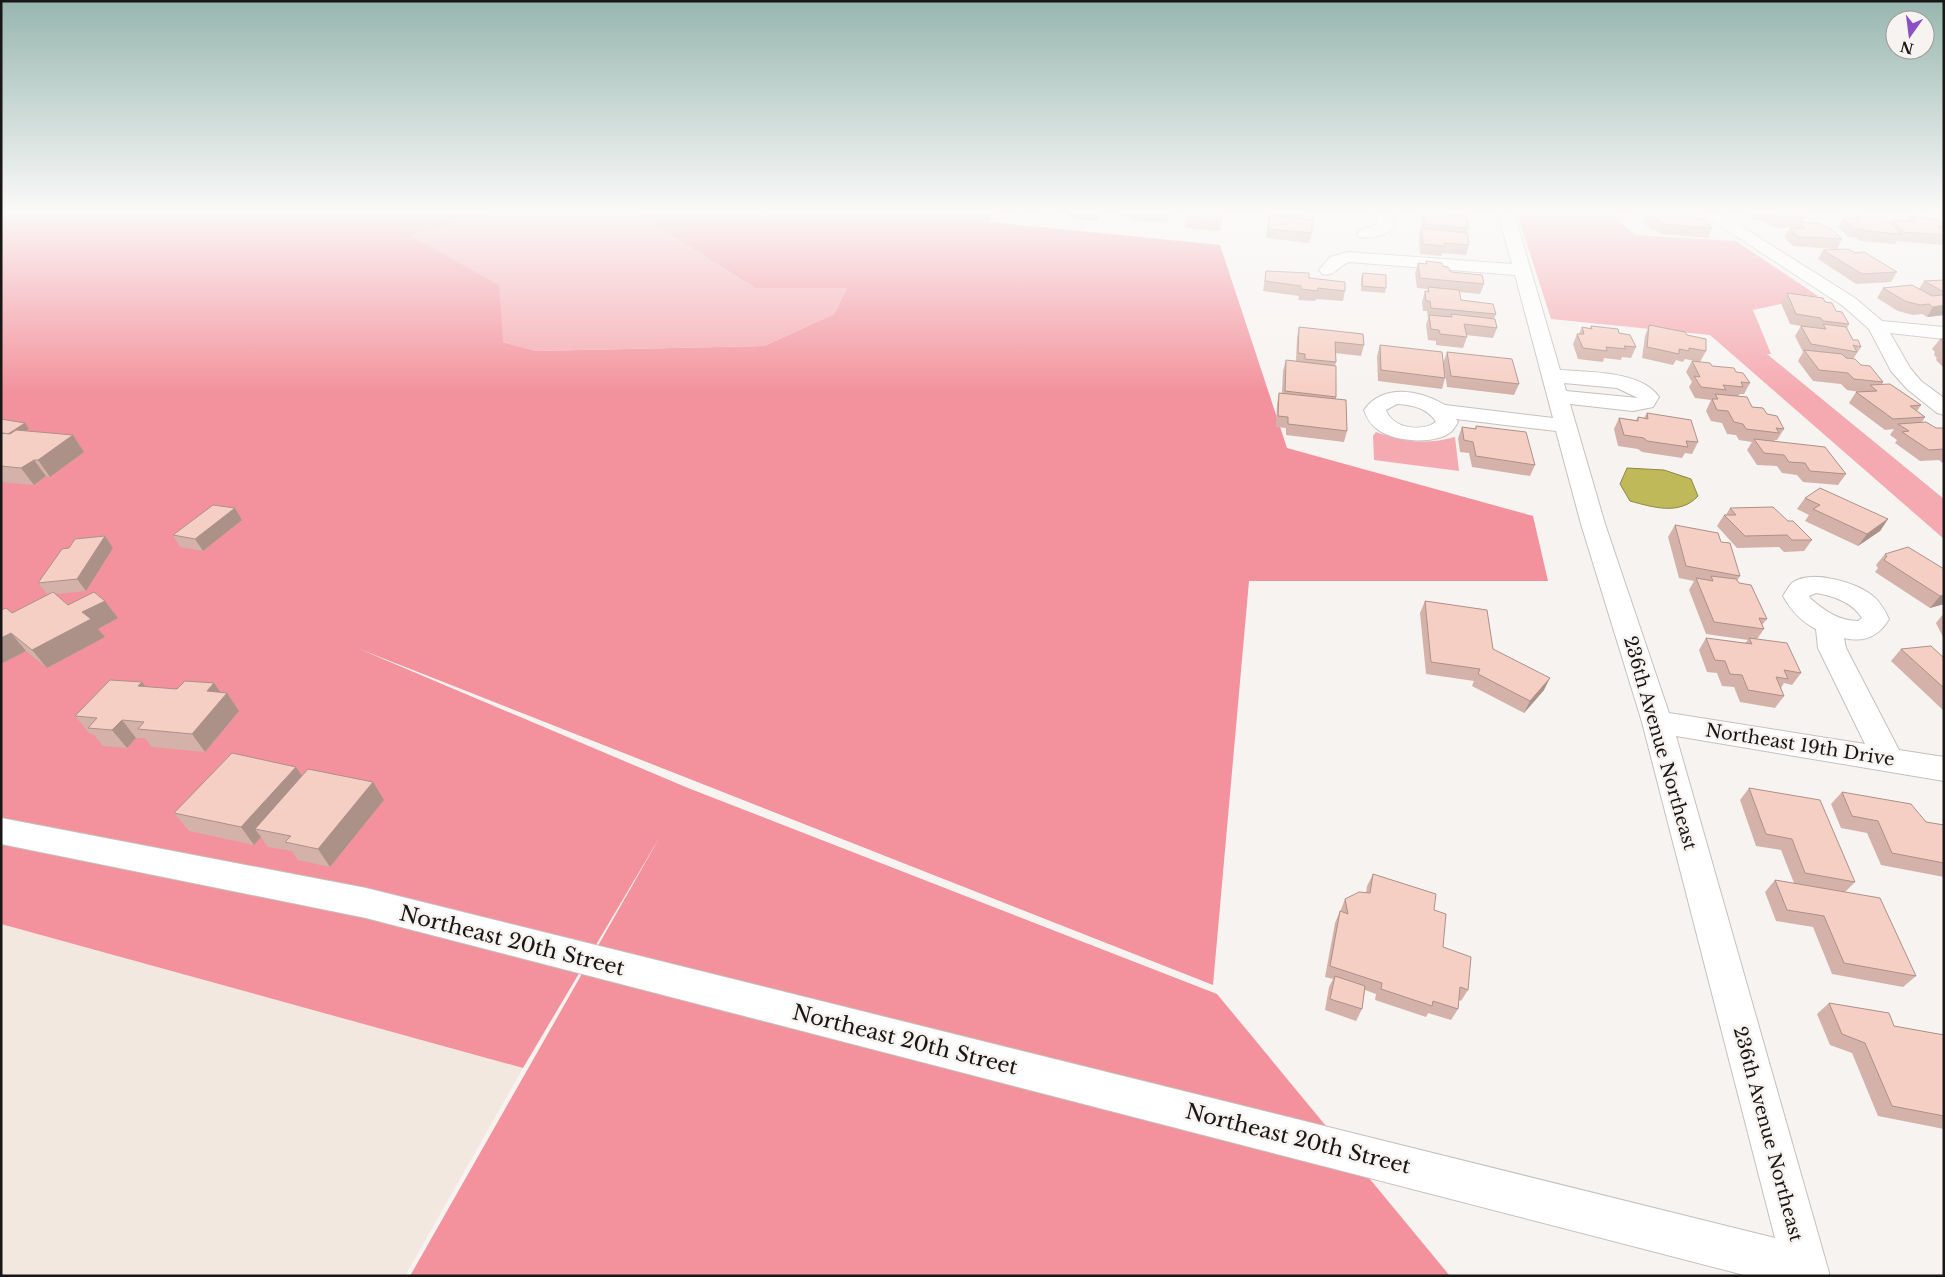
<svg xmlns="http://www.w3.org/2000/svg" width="1945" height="1277" viewBox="0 0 1945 1277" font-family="'Libre Baskerville',serif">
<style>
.built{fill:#f2e8e0}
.green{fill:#f5aab1}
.forest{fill:#f3929c}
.water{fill:#bfb959;stroke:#8d8845}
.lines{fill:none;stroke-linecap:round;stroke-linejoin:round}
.minor-casing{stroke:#c4c1be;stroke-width:2}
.minor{fill:#fff;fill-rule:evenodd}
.wall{fill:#d4b2a9}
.shaded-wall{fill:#ac9189}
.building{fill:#f6cfc4;stroke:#ac9189}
.labels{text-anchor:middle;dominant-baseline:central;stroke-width:5;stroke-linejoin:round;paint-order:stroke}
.street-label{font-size:18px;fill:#181716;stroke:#f7f3f1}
.near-street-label{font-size:21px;fill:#181716;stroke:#f7f3f1}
</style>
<rect width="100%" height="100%" fill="#f7f3f1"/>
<!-- built -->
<path class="built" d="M1,924L523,1068L405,1276H1Z"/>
<!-- green -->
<g class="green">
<path d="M491,213H636L755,288H847L834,314L764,346L534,351L503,342L410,236Z"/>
<path d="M1517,213H1610L1635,235L1736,241L1818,296L1753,310L1771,354H1767L1944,499V539L1710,335L1551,319Z"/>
<path d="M1376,432C1403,442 1427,445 1455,437L1459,471L1374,460L1373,436Z"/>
</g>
<!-- forest -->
<path class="forest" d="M1,213H491L410,236L499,285L503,342L535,351L764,346L834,314L847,288H755L636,213H995L990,222L1220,245L1287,448L1533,516L1548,581H1249L1213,985L357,648L688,788L1217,994L1450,1276H410L661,835L523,1068L1,924Z"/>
<!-- water -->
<path class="water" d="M1627,468L1664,470L1691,479L1698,496C1680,516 1652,507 1630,501L1620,484Z"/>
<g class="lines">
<!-- minor casing -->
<g class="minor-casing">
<g id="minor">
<path d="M1376,213H1392C1392,217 1394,223 1393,226C1390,236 1367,239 1359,237L1357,234L1359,231L1377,224Z"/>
<path d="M1498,213H1514L1560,370C1588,372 1642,371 1659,397L1653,407L1633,411L1570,404L1605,524L1669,713L1865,744L1818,648L1816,629C1800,621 1791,610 1783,596C1786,592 1788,587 1792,583C1811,569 1857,582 1874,597C1881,603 1885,611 1889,619C1879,636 1865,643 1844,638L1846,648L1899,750L1944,757V781L1676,736L1830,1276H1748L366,918L1,844V818L366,888L1775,1238L1642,722L1581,524L1556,431L1456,419L1458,422C1456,425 1454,429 1451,432C1435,445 1393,442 1377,429C1370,424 1367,418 1364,410C1383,383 1420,390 1445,405L1553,418L1515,275L1349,262C1338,266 1335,277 1322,274L1319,270L1330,257L1348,252L1512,264ZM1564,383L1617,388L1638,398L1566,391ZM1397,404C1412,405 1428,408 1436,422C1421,432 1393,429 1386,410ZM1816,593C1834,596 1852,602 1862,618L1858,621C1839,621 1825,611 1811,599L1809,596Z"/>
<path d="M1701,213H1720L1855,298L1882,321L1944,327V339L1890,333L1910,368L1921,381L1944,398V415L1937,413L1907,389L1891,371L1869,329L1843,306Z"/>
<path d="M1914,213L1944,215V225L1916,216Z"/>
</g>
</g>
<!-- minor -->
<use href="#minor" class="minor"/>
</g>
<!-- wall -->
<g class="wall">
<path d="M1035,213H1052L1051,215Z"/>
<path d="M1068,213H1100L1097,221L1068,218Z"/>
<path d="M1123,213H1169L1167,223L1132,220V217L1123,216Z"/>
<path d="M1223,213L1220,231L1185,228L1186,218Z"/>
<path d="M1259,213H1305L1301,219L1312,233L1309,243L1266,238L1269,216H1271L1272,215Z"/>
<path d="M1421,213H1464L1463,216L1469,228L1467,233L1469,245L1466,255L1442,253V256L1420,254L1419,238L1421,228H1422L1421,219Z"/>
<path d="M1636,213H1692L1698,219L1712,228L1708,238L1660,234L1656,230H1651L1643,222L1647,214H1638Z"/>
<path d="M1745,213H1798L1805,217L1802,223L1824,227L1842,239L1837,249L1855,253L1897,272L1891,282L1856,284L1818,259L1823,250L1836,249L1793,246L1784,237L1790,228H1795L1796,227L1775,228L1762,220H1755Z"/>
<path d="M1842,213H1861L1850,215Z"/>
<path d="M1856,216L1890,224L1892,220L1907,221L1909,217L1944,225V229L1943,230L1944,231V242L1942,245L1898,241L1897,240L1895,244L1860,241L1857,238L1848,237L1838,227L1843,218L1854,219Z"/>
<path d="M1426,261L1443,266L1451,272L1484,284L1480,294L1459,292L1461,300L1496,314L1494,319L1497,328L1493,338L1466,335L1467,337L1463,348L1436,345V341L1428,340L1426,325L1428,318L1427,311H1423L1422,302L1425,291L1427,292L1428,289L1417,288L1415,273L1418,263L1425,264Z"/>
<path d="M1266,271L1309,278L1345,291L1343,301L1316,299L1315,301L1298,300L1299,296L1263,291Z"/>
<path d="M1363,273L1386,288L1385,293L1361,291V278Z"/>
<path d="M1944,280V315L1927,317L1922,314L1913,315L1898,311L1877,298L1883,288L1919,289L1924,281Z"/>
<path d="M1787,293L1825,302L1836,311L1849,324L1847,328L1853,340L1861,347L1853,359L1883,382L1882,385L1921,405L1917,411L1925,417L1922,422L1936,428H1944V464L1939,460L1920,461L1895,443L1897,440L1890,435L1894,429L1885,430L1849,403L1856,392H1860L1847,390L1841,384L1813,381L1798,361L1803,352L1795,336L1801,326L1790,324L1781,303Z"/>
<path d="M1649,325L1687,335L1706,351L1700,362L1685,359L1683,362L1676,360L1673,365L1642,358L1645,336Z"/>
<path d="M1591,326L1619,333L1636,347L1631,358L1622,357L1621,360L1604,358L1603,362L1578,359L1573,344L1577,334H1579L1582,327L1590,328Z"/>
<path d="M1299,327L1364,345L1361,356L1335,353L1336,362L1335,366L1336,397V399L1347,431L1344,442L1286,435V428L1276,427L1277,404L1279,393H1282L1283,371L1286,360L1296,361L1297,338Z"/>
<path d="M1940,339H1944V368L1936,360L1937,358L1934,355L1935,352L1932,349Z"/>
<path d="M1380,345L1443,363L1447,352L1519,384L1514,395L1447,387L1444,366L1445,378L1442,389L1378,381L1377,356Z"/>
<path d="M1692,361L1736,372L1750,383L1744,394H1740L1738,396L1752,407L1767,414L1784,429L1777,440H1775L1774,441L1846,474L1838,485L1803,482L1797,475L1782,473L1777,466L1757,465L1747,450L1752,442L1739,440L1736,435L1727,434L1722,423L1711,421L1706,411L1711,400L1695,398L1689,387L1692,382L1686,372Z"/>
<path d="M1647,413L1698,442L1692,454L1685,453L1682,458L1642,452L1638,449L1618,446L1614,429L1619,418L1636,420L1638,417L1644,418Z"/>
<path d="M1,419L29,429L26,431L73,435L84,452L50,477L46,476L34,485L1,482Z"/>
<path d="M1476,426L1535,465L1530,476L1472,467L1469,453L1460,452L1458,438L1462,427L1475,429Z"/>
<path d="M1805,498L1888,519L1880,531L1858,546L1805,521L1809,515L1797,509Z"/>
<path d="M235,508L242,520L203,551L180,547L173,535Z"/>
<path d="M1730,508L1788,521L1812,540L1804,551L1784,552L1779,547L1737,548L1717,526L1724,515H1726Z"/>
<path d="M1675,525L1721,542L1740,576L1737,581L1739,583L1767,619L1762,625L1764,629L1757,639L1801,673L1792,685L1784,683L1781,688L1784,696L1775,708L1740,702L1734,687L1722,686L1717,673L1707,672L1699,650L1706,638L1745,643L1748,640L1706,634L1689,590L1694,581L1679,578L1668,537Z"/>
<path d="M105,536L113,548L86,591L55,594L68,605L105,601L118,618L98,629L105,637L47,668L26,651L1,664V610L12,613L48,595L38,583L69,548Z"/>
<path d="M1885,554L1944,569V604L1930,608L1875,572L1878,568L1876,565Z"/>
<path d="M1425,601L1544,690L1524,713L1472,686L1474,681L1426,674L1420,613Z"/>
<path d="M1944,613V639L1936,623Z"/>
<path d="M1901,649L1944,658V711L1891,661Z"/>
<path d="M214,683L221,692L227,693L239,711L205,752L152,747L145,738H136L127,748L103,746L93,734H90L75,716L177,689Z"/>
<path d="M302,776L384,800L330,867L298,860L292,851L268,847L261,837L254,845L189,831L174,813Z"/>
<path d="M1749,788L1855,882L1845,892L1916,976L1903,987L1832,974L1813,927L1776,921L1765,892L1775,880L1794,883L1781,850L1756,846L1740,800Z"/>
<path d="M1842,792L1926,822L1944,825V877L1881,865L1867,833L1841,828L1831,804Z"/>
<path d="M1373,874L1434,910L1443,947L1468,990L1461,1001L1459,1000L1458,1009L1451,1020L1428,1013L1426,1017L1375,1000L1376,994L1365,990L1362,1009L1356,1021L1325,1010L1329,987L1333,979L1325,977L1335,923L1340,911V912L1345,899L1366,893L1367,886Z"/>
<path d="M1829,1003L1894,1026L1944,1035V1129L1878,1116L1852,1053L1830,1045L1817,1014Z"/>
</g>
<!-- shaded-wall -->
<g class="shaded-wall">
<path d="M1098,213H1100L1097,221Z"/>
<path d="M1301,213H1305L1299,222Z"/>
<path d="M1851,213H1861L1850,215Z"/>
<path d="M1944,305V315L1927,317L1933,307Z"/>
<path d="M25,423L29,429L4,444L1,437Z"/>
<path d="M73,435L84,452L50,477L38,460Z"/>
<path d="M34,460L46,476L34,485L21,468Z"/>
<path d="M235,508L242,520L203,551L195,539Z"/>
<path d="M1888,519L1880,531L1858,546L1867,534Z"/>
<path d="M105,536L113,548L86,591L77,579Z"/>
<path d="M1944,595V604L1930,608L1940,596Z"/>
<path d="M105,601L118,618L98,629L105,637L47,668L32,650L82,612Z"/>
<path d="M11,633L26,651L1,664V638Z"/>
<path d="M1550,678L1544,690L1524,713L1530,701Z"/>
<path d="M142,682L155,700L138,686Z"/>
<path d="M214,683L224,697L227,693L239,711L205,752L192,734L207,691Z"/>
<path d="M122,720L136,738L127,748L112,730Z"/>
<path d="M296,767L308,785L255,829L261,837L254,845L241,827Z"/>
<path d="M373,782L384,800L330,867L318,849Z"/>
</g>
<!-- building -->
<g class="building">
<path d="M1188,213H1223L1221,222L1186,218Z"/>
<path d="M1424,213H1443V214L1466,216L1469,228L1426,224Z"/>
<path d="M1648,213H1692L1698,219H1703L1712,228L1664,224L1660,221L1655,220Z"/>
<path d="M1772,213H1798L1805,217L1780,218Z"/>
<path d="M1269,216L1312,220V233L1268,229Z"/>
<path d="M1856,216L1884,218L1901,234L1866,231L1863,229L1853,228L1843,218L1859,219Z"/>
<path d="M1909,217L1938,219L1944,225V226H1938L1944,231V235L1904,232L1892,220L1914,222Z"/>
<path d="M1798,222L1821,224L1824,227L1831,229L1842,239L1798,237L1790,228L1805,229Z"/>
<path d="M1421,228L1467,233L1469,245L1444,243L1445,246L1423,244Z"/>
<path d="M1848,249L1855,253L1864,252L1897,272L1862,274L1823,250Z"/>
<path d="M1426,261L1442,263L1443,266L1448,267L1451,272L1482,275L1484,284L1420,278L1418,263L1427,264Z"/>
<path d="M1266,271L1309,273V278L1345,282V291L1318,288L1317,291L1301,289V286L1265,281Z"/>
<path d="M1363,273L1386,275V288L1362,286Z"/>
<path d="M1944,280V292L1924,281Z"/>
<path d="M1912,285L1932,296L1942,295L1944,296V305L1933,307L1929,304L1920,305L1905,301L1883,288Z"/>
<path d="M1428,287L1459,290L1461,300L1493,304L1496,314L1431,308L1430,301H1426L1425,291L1429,292Z"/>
<path d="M1787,293L1823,298L1825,302L1832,303L1836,311L1842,312L1849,324L1823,321L1821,318L1796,314Z"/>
<path d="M1451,314L1495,319L1497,328L1464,324L1467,337L1440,334L1439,330L1431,329L1429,315L1452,317Z"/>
<path d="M1823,324L1846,327L1853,340H1858L1861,347L1853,345L1857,352L1811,344L1801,326L1826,329Z"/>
<path d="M1649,325L1685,332L1687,335L1706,339V351L1689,348V351L1679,349V354L1647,347Z"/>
<path d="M1591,326L1618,329L1619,333L1630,335L1636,347L1624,346L1626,349L1606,347L1607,351L1583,348L1577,334H1584L1582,327L1592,329Z"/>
<path d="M1299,327L1363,334L1364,345L1335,342L1336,362L1305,359V354L1298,353Z"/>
<path d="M1940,339H1944V343Z"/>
<path d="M1380,345L1442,352L1445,378L1381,370Z"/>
<path d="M1804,350L1842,354L1846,358L1855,359L1861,365L1870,366L1883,382L1854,379L1848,373L1819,370Z"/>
<path d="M1447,352L1512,359L1519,384L1451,376Z"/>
<path d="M1286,360L1336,366V397L1285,391Z"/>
<path d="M1692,361L1710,363L1712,366L1734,368L1736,372L1743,373L1750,383L1741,382L1743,387L1723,385L1726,390L1701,387L1694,376L1700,377Z"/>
<path d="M1890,384L1921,405L1910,406L1925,417L1893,419L1856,392L1877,391L1870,385Z"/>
<path d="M1279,393L1346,400L1347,431L1288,424V417L1278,416Z"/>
<path d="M1715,394L1747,397L1752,407L1763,408L1767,414L1777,416L1784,429L1776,428L1779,433L1746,429L1743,424L1734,422L1728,411L1717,410L1712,399H1718Z"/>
<path d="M1647,413L1691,420L1698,442L1686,441L1688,447L1647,441L1644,438L1624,435L1619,418L1638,421V417L1648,419Z"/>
<path d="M1,419L25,423L8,434L1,433Z"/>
<path d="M1926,422L1936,428H1944V449L1929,450L1902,432L1909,431L1898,424Z"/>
<path d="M1476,426L1526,432L1535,465L1476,456L1473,442L1464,440L1462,427L1476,429Z"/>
<path d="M16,430L73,435L38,460H34L21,468L1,466V433L10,434Z"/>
<path d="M1754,439L1825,447L1846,474L1810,471L1805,463L1789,462L1784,455L1764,453Z"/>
<path d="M1820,488L1888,519L1867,534L1813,509L1820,505L1805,498Z"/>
<path d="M213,505L235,508L195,539L173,535Z"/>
<path d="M1773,507L1788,521H1793L1812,540H1792L1787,535L1745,536L1724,515H1736L1730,508Z"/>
<path d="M1675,525L1718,533L1721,542L1730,543L1740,576L1686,566Z"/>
<path d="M105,536L77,579L38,583L62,549L69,548L75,539Z"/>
<path d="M1908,547L1944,569V595L1940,596L1884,560L1887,556L1885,554Z"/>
<path d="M1711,576L1736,579L1739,583L1751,585L1767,619L1759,618L1764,629L1714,622L1696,578L1713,581Z"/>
<path d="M53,592L68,605L94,592L105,601L82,612L91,619L32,650L11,633L1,638V610L6,608L12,613Z"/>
<path d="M1425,601L1487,610L1493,649L1550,678L1530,701L1478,674L1480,669L1431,662Z"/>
<path d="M1706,638L1752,644L1749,638L1787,643L1801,673L1784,670L1788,679L1776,677L1784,696L1748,690L1742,675L1730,674L1725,661L1715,660Z"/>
<path d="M1931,646L1944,658V688L1901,649Z"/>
<path d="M110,680L142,682L138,686L177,689L185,681L214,683L207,691L227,693L192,734L138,729L144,722L122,720L112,730L88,728L97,718L75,716Z"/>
<path d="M232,753L296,767L241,827L174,813Z"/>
<path d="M308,769L373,782L318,849L285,842L291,836L255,829Z"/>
<path d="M1749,788L1820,800L1855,882L1805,873L1792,839L1766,834Z"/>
<path d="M1842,792L1911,804L1926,822L1944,825V863L1892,853L1878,821L1852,816Z"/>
<path d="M1373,874L1436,894L1434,910L1446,914L1443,947L1471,957L1468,990L1460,987L1458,1009L1433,1001L1432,1006L1381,989L1382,983L1330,966L1340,911L1348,914L1345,899L1359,892L1370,893Z"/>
<path d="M1775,880L1880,898L1916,976L1844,963L1824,916L1787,910Z"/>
<path d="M1335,976L1365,986L1362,1009L1330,999Z"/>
<path d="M1829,1003L1889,1013L1894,1026L1944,1035V1116L1892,1106L1865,1043L1842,1034Z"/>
</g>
<!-- sky -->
<linearGradient id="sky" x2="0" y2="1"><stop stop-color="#97b6af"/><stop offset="0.54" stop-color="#fbfaf9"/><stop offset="1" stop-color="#fbfaf9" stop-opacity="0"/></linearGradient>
<rect width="1945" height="392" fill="url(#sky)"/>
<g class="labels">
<!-- street labels -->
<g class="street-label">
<text transform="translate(1660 743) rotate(74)">236th Avenue Northeast</text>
<text transform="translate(1800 745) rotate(9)">Northeast 19th Drive</text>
<text transform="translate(1768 1134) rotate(75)">236th Avenue Northeast</text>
</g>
<!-- near-street labels -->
<g class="near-street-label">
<text transform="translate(512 941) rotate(14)">Northeast 20th Street</text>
<text transform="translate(905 1040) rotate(14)">Northeast 20th Street</text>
<text transform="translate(1298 1139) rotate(14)">Northeast 20th Street</text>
</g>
</g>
<!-- border -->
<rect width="1945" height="1277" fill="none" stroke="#181716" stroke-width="5"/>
<!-- north arrow -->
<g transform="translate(1910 35) rotate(194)"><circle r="24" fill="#f7f3f1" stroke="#9e9b99"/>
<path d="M0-4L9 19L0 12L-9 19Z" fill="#8b4fc6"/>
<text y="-8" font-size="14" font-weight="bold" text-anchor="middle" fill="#181716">N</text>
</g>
</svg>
